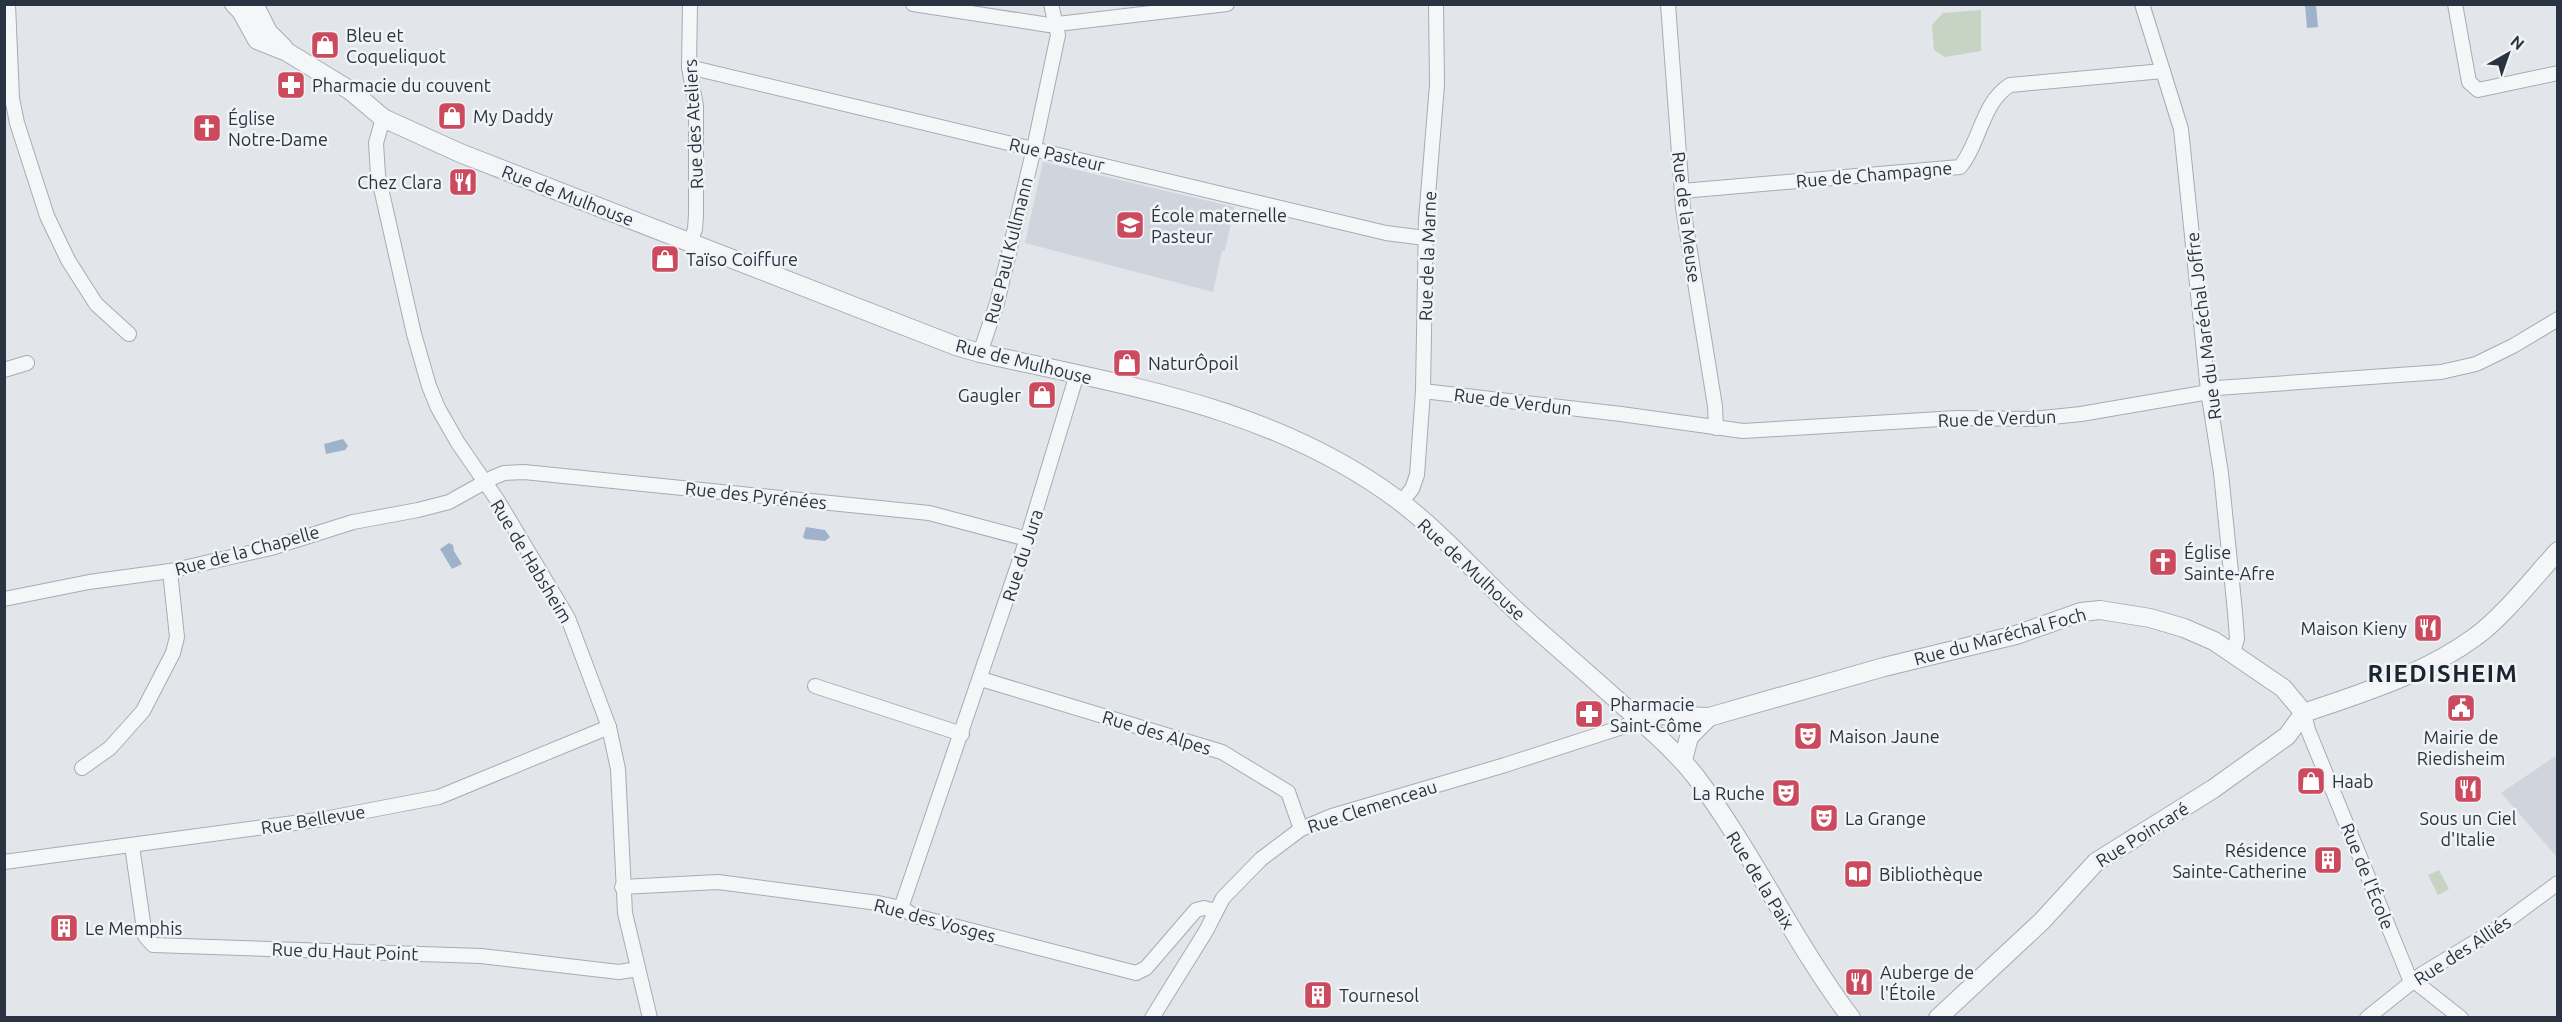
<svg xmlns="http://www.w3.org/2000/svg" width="2562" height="1022" viewBox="0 0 2562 1022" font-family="Ubuntu,sans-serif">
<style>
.built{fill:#d0d4dc}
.green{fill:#c7d4c3}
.water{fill:#9eb2c9}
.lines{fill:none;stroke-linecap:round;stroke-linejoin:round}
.minor-casing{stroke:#a7acb4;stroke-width:16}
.tertiary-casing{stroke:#a7acb4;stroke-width:20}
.minor{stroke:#f4f6f8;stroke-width:14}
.tertiary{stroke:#f4f6f8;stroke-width:18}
.labels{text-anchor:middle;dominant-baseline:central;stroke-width:5;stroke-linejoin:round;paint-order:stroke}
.poi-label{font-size:18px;fill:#2a3342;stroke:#f1f4f7;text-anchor:start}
.street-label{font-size:18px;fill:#2a3342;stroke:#f1f4f7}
.district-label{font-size:24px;font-weight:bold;letter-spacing:1.5px;fill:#1c2432;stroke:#f1f4f7}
</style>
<rect width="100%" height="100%" fill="#e2e5ea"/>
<!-- built -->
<g class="built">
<path d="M1043,162L1234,207L1225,251H1222L1213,292L1025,243Z"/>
<path d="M2557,755V857L2501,793Z"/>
</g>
<!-- green -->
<g class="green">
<path d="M1981,10V51L1945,57L1934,50L1932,25L1943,13Z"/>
<path d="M2439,870L2449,889L2438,895L2428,875Z"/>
</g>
<!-- water -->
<g class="water">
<path d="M2305,5H2316L2318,27L2307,28Z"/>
<path d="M343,439L348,446L345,450L326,454L324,444Z"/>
<path d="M806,527L825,530L830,537L825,541L805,539L803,537Z"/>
<path d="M449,543L453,545L454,551L462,564L452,569L440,549Z"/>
</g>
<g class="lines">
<!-- minor casing -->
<g class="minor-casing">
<g id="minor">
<path d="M8,4L12,98L17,123L47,216L68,260L96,304L129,334"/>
<path d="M690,4L689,67L696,106V215L695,229L690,243"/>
<path d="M913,4L1049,25L1227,4"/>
<path d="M1668,4L1683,208L1715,406L1716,428"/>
<path d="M2142,4L2181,129L2208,391L2221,473L2235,612L2237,639L2233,652"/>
<path d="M2455,4L2469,82L2478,90L2558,73"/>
<path d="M689,67L1386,233L1425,238"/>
<path d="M383,118L376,143L378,175L414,334L429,386L438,408L458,443L498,501L568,618L609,727L618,769L625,913L650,1018"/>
<path d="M1682,191L1960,167C1980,143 1982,102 2010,85L2163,71"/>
<path d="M980,353L997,303L1034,148L1058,35L1051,4"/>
<path d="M4,370L27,363"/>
<path d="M1423,391L1621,414L1743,431L1957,418L2032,419L2081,414L2203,393L2217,388L2441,372L2476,364L2513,346L2558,319"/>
<path d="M1401,502L1412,489L1417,475L1423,391L1426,220L1437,85L1436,4"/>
<path d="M4,599L89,582L170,571L271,548L353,522L418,510L449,502L492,478L504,473L524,472L929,513L1027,539"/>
<path d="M981,679L1222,752L1288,792L1301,829"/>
<path d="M815,686L962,734"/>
<path d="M2304,713L2308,730L2409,977L2461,1018"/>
<path d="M82,768L110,748L143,711L173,653L177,637L170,571"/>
<path d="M132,846L145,936L153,945L481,956L619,972L638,969"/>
<path d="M4,862L324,819L439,797L609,727"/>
<path d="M622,887L718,882L878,903L901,908L915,916L1136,973L1146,968L1196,910L1204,908L1216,911"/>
<path d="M901,908L1027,539L1077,374"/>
<path d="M1152,1018L1206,931L1223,898L1261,859L1301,829L1332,816L1505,765L1641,721"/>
<path d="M2367,1018L2422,974L2493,931L2558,883"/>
</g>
</g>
<!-- tertiary casing -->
<g class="tertiary-casing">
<g id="tertiary">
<path d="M234,4L241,11L257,40L287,52L351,91L383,118L460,153L956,346L980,353C1127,386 1273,407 1398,500C1447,537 1486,585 1532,625C1566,655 1601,685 1635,716C1657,735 1678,754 1696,777C1753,853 1793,941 1851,1018"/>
<path d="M254,4L268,32L284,48"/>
<path d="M2304,713C2362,693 2425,674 2475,637C2502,618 2535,576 2558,551"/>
<path d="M1641,721L1656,715L1709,717L1884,667L2016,635L2081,612L2100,610L2150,618L2184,628L2214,641L2283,688L2304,713"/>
<path d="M1683,760L1689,737L1709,717"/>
<path d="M1938,1018L2042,921L2096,862L2213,789L2287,736L2304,713"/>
</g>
</g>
<!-- minor -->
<use href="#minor" class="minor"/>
<!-- tertiary -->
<use href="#tertiary" class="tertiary"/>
</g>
<!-- icons -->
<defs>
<g id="shop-square" transform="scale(1.5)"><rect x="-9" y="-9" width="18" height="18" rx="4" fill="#cc4a5d" stroke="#f1f4f7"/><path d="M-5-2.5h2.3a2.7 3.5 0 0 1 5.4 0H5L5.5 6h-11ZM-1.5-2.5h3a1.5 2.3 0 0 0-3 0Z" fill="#fff"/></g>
<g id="pharmacy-square" transform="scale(1.5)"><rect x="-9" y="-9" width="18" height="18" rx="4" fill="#cc4a5d" stroke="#f1f4f7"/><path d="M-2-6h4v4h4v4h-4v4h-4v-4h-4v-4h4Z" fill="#fff"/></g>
<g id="church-square" transform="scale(1.5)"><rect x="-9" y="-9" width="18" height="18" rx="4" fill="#cc4a5d" stroke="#f1f4f7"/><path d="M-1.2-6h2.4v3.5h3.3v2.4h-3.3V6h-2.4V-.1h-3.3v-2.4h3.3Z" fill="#fff"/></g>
<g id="restaurant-square" transform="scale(1.5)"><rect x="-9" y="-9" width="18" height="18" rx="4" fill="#cc4a5d" stroke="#f1f4f7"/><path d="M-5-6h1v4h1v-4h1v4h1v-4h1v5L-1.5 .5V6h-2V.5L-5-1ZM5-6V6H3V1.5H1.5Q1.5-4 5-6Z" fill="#fff"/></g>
<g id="school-square" transform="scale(1.5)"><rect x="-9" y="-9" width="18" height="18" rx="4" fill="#cc4a5d" stroke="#f1f4f7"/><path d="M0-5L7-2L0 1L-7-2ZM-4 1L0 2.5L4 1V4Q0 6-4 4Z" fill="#fff"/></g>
<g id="civic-square" transform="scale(1.5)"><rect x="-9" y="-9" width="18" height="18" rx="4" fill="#cc4a5d" stroke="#f1f4f7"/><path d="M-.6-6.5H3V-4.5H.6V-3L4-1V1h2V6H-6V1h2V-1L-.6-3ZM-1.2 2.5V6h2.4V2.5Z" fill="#fff"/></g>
<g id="theatre-square" transform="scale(1.5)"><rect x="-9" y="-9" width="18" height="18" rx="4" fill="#cc4a5d" stroke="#f1f4f7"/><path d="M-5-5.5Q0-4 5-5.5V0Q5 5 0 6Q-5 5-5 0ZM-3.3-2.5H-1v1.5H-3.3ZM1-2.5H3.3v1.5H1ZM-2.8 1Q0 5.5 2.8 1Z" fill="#fff"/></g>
<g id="building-square" transform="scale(1.5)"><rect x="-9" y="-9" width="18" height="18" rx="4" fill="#cc4a5d" stroke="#f1f4f7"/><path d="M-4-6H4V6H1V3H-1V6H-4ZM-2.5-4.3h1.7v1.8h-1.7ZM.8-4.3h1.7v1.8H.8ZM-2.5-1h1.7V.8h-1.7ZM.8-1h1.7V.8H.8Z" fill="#fff"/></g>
<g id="library-square" transform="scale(1.5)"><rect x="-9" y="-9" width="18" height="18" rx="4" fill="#cc4a5d" stroke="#f1f4f7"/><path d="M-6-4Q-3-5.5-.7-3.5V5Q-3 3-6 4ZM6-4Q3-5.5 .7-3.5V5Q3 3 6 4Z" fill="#fff"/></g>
</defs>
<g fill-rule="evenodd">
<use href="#shop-square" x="325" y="45"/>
<use href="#pharmacy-square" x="291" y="85"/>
<use href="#shop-square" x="452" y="116"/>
<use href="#church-square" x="207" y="128"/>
<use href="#restaurant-square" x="463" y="182"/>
<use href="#school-square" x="1130" y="225"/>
<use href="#shop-square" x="665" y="259"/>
<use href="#shop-square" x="1127" y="363"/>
<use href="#shop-square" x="1042" y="395"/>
<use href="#church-square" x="2163" y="562"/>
<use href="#restaurant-square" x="2428" y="628"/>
<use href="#civic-square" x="2461" y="708"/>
<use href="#pharmacy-square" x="1589" y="714"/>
<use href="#theatre-square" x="1808" y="736"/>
<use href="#shop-square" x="2311" y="781"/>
<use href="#restaurant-square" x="2468" y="789"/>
<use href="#theatre-square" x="1786" y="793"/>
<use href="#theatre-square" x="1824" y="818"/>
<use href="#building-square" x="2328" y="860"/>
<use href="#library-square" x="1858" y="874"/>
<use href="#building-square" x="64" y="928"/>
<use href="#restaurant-square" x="1859" y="982"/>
<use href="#building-square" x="1318" y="995"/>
</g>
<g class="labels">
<!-- poi labels -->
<g class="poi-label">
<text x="346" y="35">Bleu et<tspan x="346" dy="21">Coqueliquot</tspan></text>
<text x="312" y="85">Pharmacie du couvent</text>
<text x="473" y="116">My Daddy</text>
<text x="228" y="118">Église<tspan x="228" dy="21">Notre-Dame</tspan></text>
<text x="442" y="182" text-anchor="end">Chez Clara</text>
<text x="1151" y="215">École maternelle<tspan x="1151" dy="21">Pasteur</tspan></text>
<text x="686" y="259">Taïso Coiffure</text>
<text x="1148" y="363">NaturÔpoil</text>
<text x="1021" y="395" text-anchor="end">Gaugler</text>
<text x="2184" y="552">Église<tspan x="2184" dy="21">Sainte-Afre</tspan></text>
<text x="2407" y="628" text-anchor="end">Maison Kieny</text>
<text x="1610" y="704">Pharmacie<tspan x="1610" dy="21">Saint-Côme</tspan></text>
<text x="1829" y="736">Maison Jaune</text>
<text x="2461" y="737" text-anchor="middle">Mairie de<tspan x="2461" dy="21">Riedisheim</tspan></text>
<text x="2332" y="781">Haab</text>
<text x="1765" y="793" text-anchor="end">La Ruche</text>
<text x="1845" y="818">La Grange</text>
<text x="2468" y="818" text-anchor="middle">Sous un Ciel<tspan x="2468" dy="21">d'Italie</tspan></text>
<text x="2307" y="850" text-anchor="end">Résidence<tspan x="2307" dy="21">Sainte-Catherine</tspan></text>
<text x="1879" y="874">Bibliothèque</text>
<text x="85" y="928">Le Memphis</text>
<text x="1880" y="972">Auberge de<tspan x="1880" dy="21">l'Étoile</tspan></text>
<text x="1339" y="995">Tournesol</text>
</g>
<!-- street labels -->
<g class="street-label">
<text transform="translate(693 124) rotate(-93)">Rue des Ateliers</text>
<text transform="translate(1057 154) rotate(13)">Rue Pasteur</text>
<text transform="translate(1874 174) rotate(-5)">Rue de Champagne</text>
<text transform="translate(568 195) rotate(21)">Rue de Mulhouse</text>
<text transform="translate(1687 217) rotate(83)">Rue de la Meuse</text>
<text transform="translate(1008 250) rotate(-76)">Rue Paul Kullmann</text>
<text transform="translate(1427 256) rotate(-88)">Rue de la Marne</text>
<text transform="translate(2203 326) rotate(-97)">Rue du Maréchal Joffre</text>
<text transform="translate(1024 361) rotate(14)">Rue de Mulhouse</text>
<text transform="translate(1513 401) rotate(7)">Rue de Verdun</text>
<text transform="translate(1997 418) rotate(-2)">Rue de Verdun</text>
<text transform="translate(756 495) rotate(6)">Rue des Pyrénées</text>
<text transform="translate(247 550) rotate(-15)">Rue de la Chapelle</text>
<text transform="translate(1022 555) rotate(-72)">Rue du Jura</text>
<text transform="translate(532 561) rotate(59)">Rue de Habsheim</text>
<text transform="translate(1472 569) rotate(43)">Rue de Mulhouse</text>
<text transform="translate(2000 636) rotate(-15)">Rue du Maréchal Foch</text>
<text transform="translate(1157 732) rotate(17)">Rue des Alpes</text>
<text transform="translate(1372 806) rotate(-18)">Rue Clemenceau</text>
<text transform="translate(313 819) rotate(-9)">Rue Bellevue</text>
<text transform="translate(2142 834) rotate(-32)">Rue Poincaré</text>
<text transform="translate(2368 876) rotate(68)">Rue de l'École</text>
<text transform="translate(1761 880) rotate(58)">Rue de la Paix</text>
<text transform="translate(935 920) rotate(15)">Rue des Vosges</text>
<text transform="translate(2462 950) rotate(-33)">Rue des Alliés</text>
<text transform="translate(345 951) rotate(2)">Rue du Haut Point</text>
</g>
<!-- district labels -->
<g class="district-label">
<text x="2443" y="673">RIEDISHEIM</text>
</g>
</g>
<!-- border -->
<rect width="2562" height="1022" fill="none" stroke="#2a3342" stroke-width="12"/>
<!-- north arrow -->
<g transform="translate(2508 54) rotate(40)" stroke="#f1f4f7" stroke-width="4.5" paint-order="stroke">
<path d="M0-4.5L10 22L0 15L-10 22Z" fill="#2a3342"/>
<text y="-9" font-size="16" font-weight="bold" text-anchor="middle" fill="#2a3342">N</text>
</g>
</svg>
